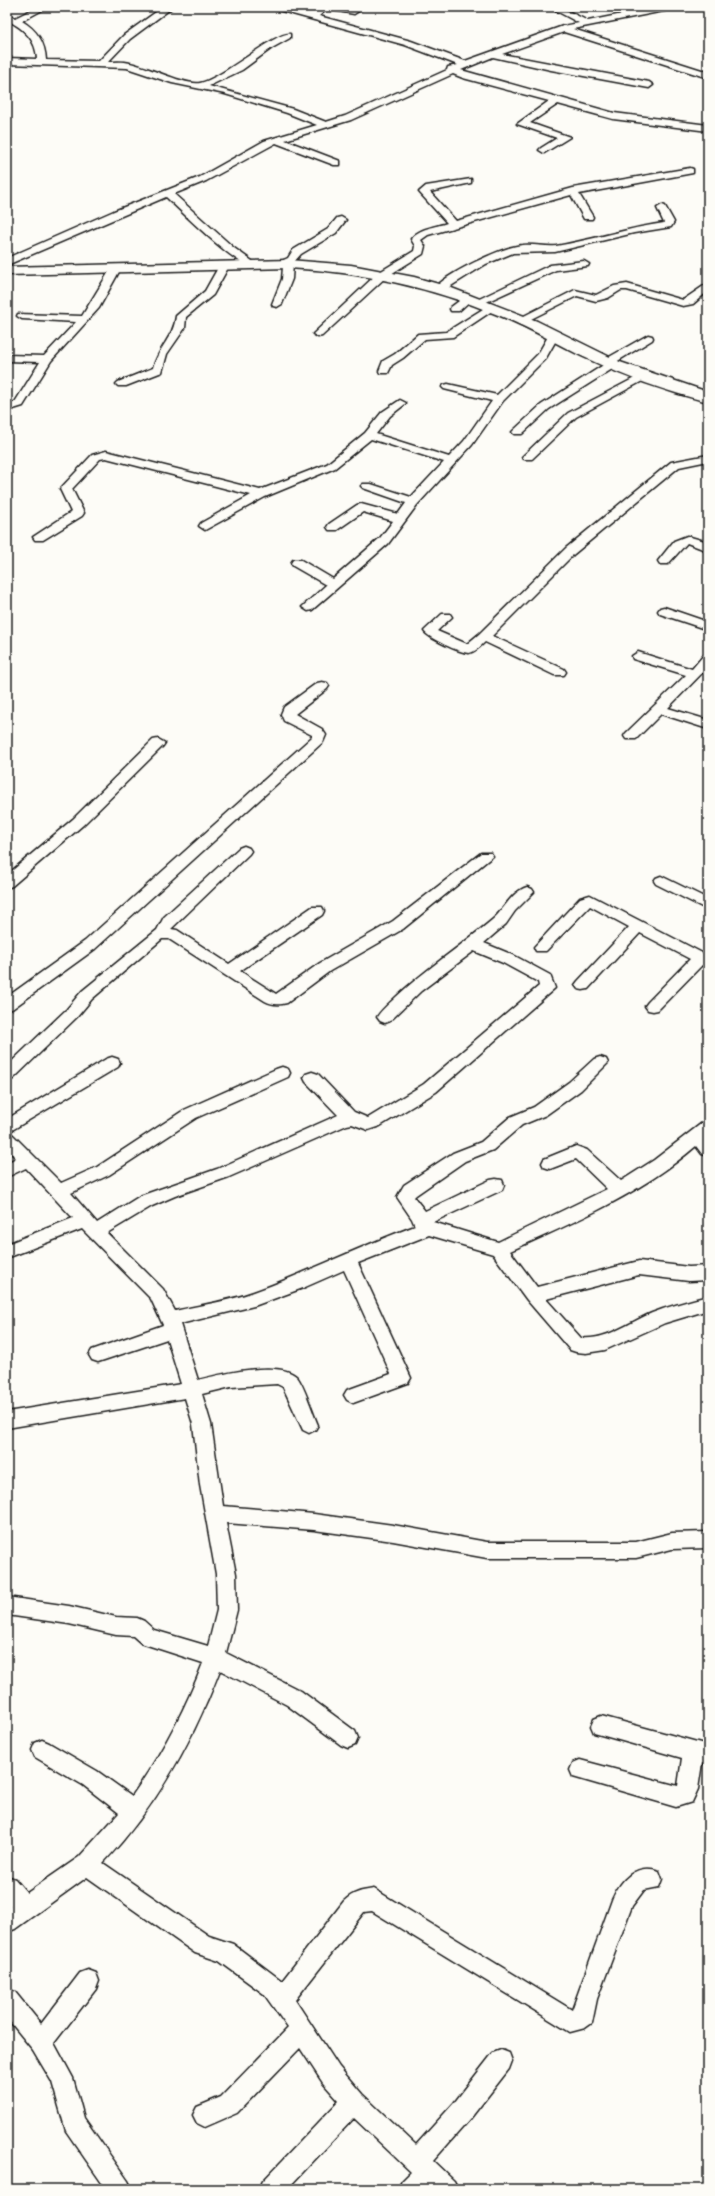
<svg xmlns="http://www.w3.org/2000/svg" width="715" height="2196" viewBox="0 0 715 2196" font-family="'Architects Daughter',sans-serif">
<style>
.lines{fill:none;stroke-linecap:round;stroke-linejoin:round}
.street-casing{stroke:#1c1c1c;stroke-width:3}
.secondary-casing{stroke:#1c1c1c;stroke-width:3}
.street{fill:#fdfcf7;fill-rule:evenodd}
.secondary{fill:#fdfcf7;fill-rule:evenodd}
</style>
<rect width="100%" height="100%" fill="#fdfcf7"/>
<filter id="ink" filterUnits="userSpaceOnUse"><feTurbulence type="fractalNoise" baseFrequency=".025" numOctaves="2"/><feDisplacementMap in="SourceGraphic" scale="8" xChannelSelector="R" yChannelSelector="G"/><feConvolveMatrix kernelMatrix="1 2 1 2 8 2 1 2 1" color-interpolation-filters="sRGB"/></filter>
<g filter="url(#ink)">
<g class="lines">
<!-- street casing -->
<g class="street-casing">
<g id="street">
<path d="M37,7H48L22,21C37,30 45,42 46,60L99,61L124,35L163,7H173L130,39L108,62C115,62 123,61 130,63C146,66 186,86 200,83C222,79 277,31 290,34V38L272,48L242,70L209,86L293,109L326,122L345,116L447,70L448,67L458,65L405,45L267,7C272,7 278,6 283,7C296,8 308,17 319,7H365L354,14L327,9L319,16L411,41L465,61L563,26L579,23L549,7H560L588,21L657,7H673L669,10L573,29L708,72V78L564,32L502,54L649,82L653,85L649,88L551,70L493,57L461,70L614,113L708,125V131L613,119L558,104L530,123L570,137L544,153L539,150L541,148L557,138L517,124L549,101L463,78L453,74L351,120L285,140L340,161V165H334L276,143L206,181L174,194L234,248L255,263V267C241,271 179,209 166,197L7,265V258L114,211L200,177L264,141L317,125L287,113L225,94L172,83L127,68L7,64V58L37,59C36,39 24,29 7,20V14L15,18Z"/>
<path d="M690,168L693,169V173L579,194L593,217L592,219H584L571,195L428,235L421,240L425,246L423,254L386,277L322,336L318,337L313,334L378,273L414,251L415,246L411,239C419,228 435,227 447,223L419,192L426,186L471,179V183L430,192L456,221L573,188Z"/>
<path d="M662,205L665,206L674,222L671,227L634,233L555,252L513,253L486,264L443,291H435L434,289C445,274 504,246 523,245C534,244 546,247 556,246C593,240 627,228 664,223L657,208Z"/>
<path d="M341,217L346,220L336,233L301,254L293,263L292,279L282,304L277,307L273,306L272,304L282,279L283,267L279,266V262L288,258L293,250L328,229L337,218Z"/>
<path d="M584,261L589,264L588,266L556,270L482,304H474L473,302L550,265Z"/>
<path d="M224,263L229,266L213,295L186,317L185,328L167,354L162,372L126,386H118L116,384L118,382L153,368C159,346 174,337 176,316L205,291L219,266Z"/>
<path d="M115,267L120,270L99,308L51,361L23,406L7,411V404L15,402L40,362L7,361V355L44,356L76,322L22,319L17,316L18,314L82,316L110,270Z"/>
<path d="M708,283V291L693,304L683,306L627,290H621L608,298L596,301L577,296L527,321H519L518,319L575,290L596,295L614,286L627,284L683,300Z"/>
<path d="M467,295L471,296V300L459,311H451L450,309L451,307Z"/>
<path d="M491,304L496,307L495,309L453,337L425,339L403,358L392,365L388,373H380L379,371L383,361L395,354L418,334L446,332Z"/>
<path d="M554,332L559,335L546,358L503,401L472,445L417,505L388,544L312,610L308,611L302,607L326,585L293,566L291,563L293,560H301L333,579L380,538L393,521L363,512L337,530H329L327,527L329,524L357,505L361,504L398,514L406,503L363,488L361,486L363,484H371L411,497L444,462L371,439L335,468L265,497L205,530L199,526L201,523L251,495L106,458L100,459L72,489L84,513L82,516L43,540H35L33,537L71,512L60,489L92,455L106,451L260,490L327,464L365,433L382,412L400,400L406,403L404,405L390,416L376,434L449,457L464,441L492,401L444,389L442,387L444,385L448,384L497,395L538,354L550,333Z"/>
<path d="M648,335L652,336L653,338L652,340L616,362L618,364L617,366L549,409L522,434H514L512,432L514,430L541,405L605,364L603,362L604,360Z"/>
<path d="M644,373L650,376L648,378L576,417L532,459H524L522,457L524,455L568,413Z"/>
<path d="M708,455V461L679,467L574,554L492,636L564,669L566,672L564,675H554L485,642C481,646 475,652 469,653C460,653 428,638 424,631L442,614H450L452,617L437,631L467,644L479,634L566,548L671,462Z"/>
<path d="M687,536L708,542V551L687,543L668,564H660L658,561L674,541Z"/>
<path d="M664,607L708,622V630L660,614L658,611L660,608Z"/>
<path d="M638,652L692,669L703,656L708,655V667L668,708L708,720V729L661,714L636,739H626L624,736L626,733L686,675L633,659L632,656Z"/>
<path d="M322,682L327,683L329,686L327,689L295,714L322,729L326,735L323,742L95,949L12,1009L7,1010V997L85,941L312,737V735L284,721L281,714L284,707L317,683Z"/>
<path d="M158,739L165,743L163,746L83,825L12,886L7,888V875L73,819L153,740Z"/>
<path d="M244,846L249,848L251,851L249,854L171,929L177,930L229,964L312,907H322L324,911L322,915L240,971L276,994L320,963L393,921L481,853H491L493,856L403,929L330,971L287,1003C279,1005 272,1005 265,1001L169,939H162L92,999L77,1017L13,1079L7,1081V1066L67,1009L82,991L157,930L164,917L239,848Z"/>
<path d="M661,876L708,899V910L656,884L654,881L656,878Z"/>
<path d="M527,887L532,889L534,892L515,911L506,924L484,943L513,955L550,975L555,988L436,1092L380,1126L368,1130L352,1124L347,1125L229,1177L175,1196L152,1206L107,1233L163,1289L175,1311C201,1305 229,1301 254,1292C309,1272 361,1246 415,1226L412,1219L397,1197L404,1185L453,1153L481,1142L510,1117L534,1107L569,1082L594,1059L600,1057L606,1059L608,1063L581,1090L546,1115L522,1125L493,1150L465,1161L416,1195L414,1197L425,1211L490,1180L496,1179L502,1180L504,1185L502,1190L433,1222L498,1242L607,1189L576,1159L550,1169L544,1167L542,1163L544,1159L576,1146L587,1150L621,1181L654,1160L702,1123L708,1121V1156L702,1154L696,1146C642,1193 575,1222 510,1251L537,1287L639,1261L689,1267L708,1266V1280L689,1281L639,1275L546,1299L581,1338C606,1341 630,1322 652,1313C670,1306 689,1301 708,1296V1310L665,1323L605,1350L586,1353L576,1352L570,1350L527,1300L493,1254L429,1235L358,1263L411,1378L408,1383L353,1403L347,1400L344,1395L347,1390L391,1374L344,1270L303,1288L254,1306L180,1324L198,1380C219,1375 280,1359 297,1377C304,1385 313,1414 318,1425L315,1430L309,1433L303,1430L283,1387L277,1384L231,1387L202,1394L211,1424L223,1506L314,1514L393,1525L487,1542H636L672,1533L708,1532V1548L672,1549L636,1558H487L393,1541L314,1530L226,1523L236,1574L237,1610L226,1653L301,1691L355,1731L358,1738L355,1745L348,1748L341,1745L287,1705L220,1670C193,1741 156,1807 103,1863L209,1936L233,1944L282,1981L344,1901C354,1892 361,1891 374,1889L572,2010L612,1900C620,1881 636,1862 659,1871L662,1879L659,1887L644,1890L632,1906L597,1999L592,2023L585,2028L570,2032L372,1911L364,1912L295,2000L339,2067L362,2094L416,2145L454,2103L493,2053L501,2050L509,2053L512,2061L509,2069L470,2119L433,2161L454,2181L458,2189H398L402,2181L411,2172L354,2118L287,2189H259L263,2181L339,2101L323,2083L300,2048L237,2113L205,2127L197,2123L193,2115L197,2107L221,2097L288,2028L264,1994L219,1961L195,1953L87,1877L15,1929L7,1932V1908L10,1906L7,1903V1876L15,1879L27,1893L79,1857L119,1813L83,1785L35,1757L32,1750L35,1743L42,1740L49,1743L97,1771L132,1796C161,1755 185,1710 203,1663L141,1643L133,1636L116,1635L69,1624L7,1615V1597L69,1606L116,1617L137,1618L144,1621L154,1630L208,1646L217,1610L216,1574L200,1485L193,1424L185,1398L7,1428V1412L181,1384L167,1339L98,1362L92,1360L89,1355L92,1350L163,1325L151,1299L82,1229L7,1258V1244L73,1218L26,1168L7,1177V1163L16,1158L7,1149V1119L106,1059L112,1057L118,1059L120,1063L118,1067L7,1133L13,1135L61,1183L97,1167L184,1110L276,1069L282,1067L288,1069L290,1073L288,1077L196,1118L109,1175L71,1193L97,1223L140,1196L217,1169L338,1115L306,1082L304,1078L306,1074L312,1072L318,1074L354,1112L368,1118L424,1084L539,986L538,982L503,963L474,951L421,991L390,1021L385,1023L380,1021L377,1017C382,1009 390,1003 396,997C426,969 461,946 492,920C504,910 511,892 527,887Z"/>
<path d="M590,895L708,956V967L702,965L658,1010L653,1011L648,1010L645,1006L648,1002L690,959L640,933L588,989L583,990L578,989L575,985L578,981L629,927L590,906L546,951H536L534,947L580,898Z"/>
<path d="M601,1716L708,1745V1765L702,1763L698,1789L692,1802L676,1807L573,1777L570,1770L573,1763L580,1760L678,1786L682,1758L594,1733L591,1726L594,1719Z"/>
<path d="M88,1970L96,1973L99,1981L96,1989L54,2043L73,2078L84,2118L128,2181L132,2189H106L66,2131L52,2082L33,2050L7,2018V1989L15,1992L41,2024L80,1973Z"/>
</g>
</g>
<!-- secondary casing -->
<g class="secondary-casing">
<path id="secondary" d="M289,260L351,265L414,277L449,287L537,321L620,362L708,392V402C668,392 625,377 588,359C558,345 529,327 498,315C431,287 361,272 289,268L7,275V267Z"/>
</g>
<!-- street -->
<use href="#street" class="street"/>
<!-- secondary -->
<use href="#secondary" class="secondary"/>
</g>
</g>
<!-- margin -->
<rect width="715" height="2196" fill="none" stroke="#fdfcf7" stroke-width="24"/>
<rect x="12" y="12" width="691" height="2172" fill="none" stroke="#1c1c1c" stroke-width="1.5" filter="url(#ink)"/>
</svg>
